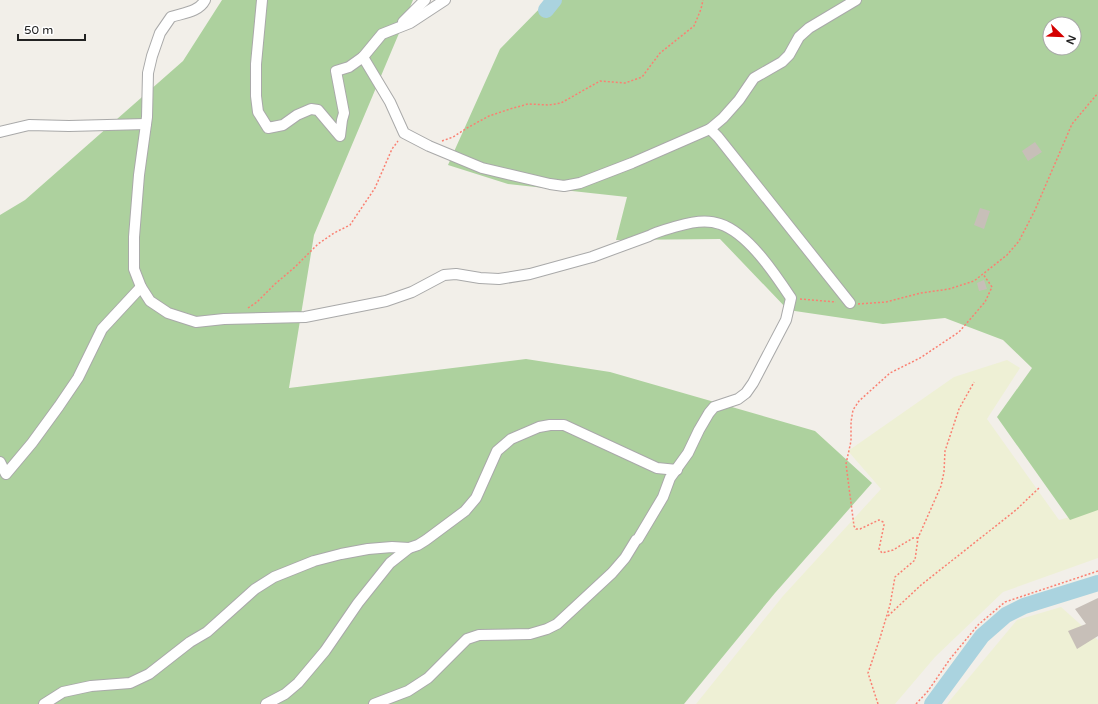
<svg xmlns="http://www.w3.org/2000/svg" width="1098" height="704" viewBox="0 0 1098 704" font-family="'Varela Round',sans-serif">
<style>
.farmland{fill:#eef0d5}
.forest{fill:#add19e;fill-rule:evenodd}
.lines{fill:none;stroke-linecap:round;stroke-linejoin:round}
.river{stroke:#aad3df;stroke-width:16}
.building{fill:#c7bfb8}
.street-casing{stroke:#a9a9a9;stroke-width:12}
.path{stroke:#fa8072;stroke-width:1.5;stroke-dasharray:2 2;stroke-linecap:butt}
.street{stroke:#fff;stroke-width:10}
</style>
<rect width="100%" height="100%" fill="#f2efe9"/>
<!-- farmland -->
<g class="farmland">
<path d="M1007,360L1020,368L987,419L1059,520L1098,509V558L1003,592L935,657L895,704H696L783,596L881,489L848,451L954,377Z"/>
<path d="M1061,607L1098,640V704H947L1017,620Z"/>
</g>
<!-- forest -->
<g class="forest">
<path d="M222,0H413L314,235L289,388L526,359L610,372L815,431L872,483L775,593L684,704H0V215L25,200L183,61Z"/>
<path d="M548,0H1098V510L1070,520L997,417L1032,368L1003,340L945,318L883,324L788,310L720,239L616,240L627,197L508,184L448,165L500,49ZM1050,24H1074V48H1050Z"/>
</g>
<g class="lines">
<!-- river -->
<g class="river">
<path d="M546,10L554,0"/>
<path d="M932,704L982,636L1006,615L1024,606L1098,583"/>
</g>
</g>
<!-- building -->
<g class="building">
<path d="M1035,142L1042,152L1028,161L1022,151Z"/>
<path d="M980,208L990,211L984,229L974,225Z"/>
<path d="M984,280L987,289L979,291L977,283Z"/>
<path d="M1098,598V636L1077,649L1068,631L1086,624L1075,609Z"/>
</g>
<g class="lines">
<!-- street casing -->
<g class="street-casing">
<g id="street">
<path d="M205,0C199,12 183,13 171,17L160,33L152,56L148,73L147,117L139,175L134,237V269L141,287L150,301L168,313L196,322L224,319L305,317L386,301L412,292L444,275L456,274L480,278L499,279L530,274L592,257L649,236C658,231 668,229 678,226C691,222 707,219 720,224C748,233 775,274 791,298L786,320L753,383L746,393L738,399L714,407L709,413L699,430L688,453L670,478L663,497L638,539L636,540L625,558L612,573L557,624L547,629L530,634L479,635L467,639L428,678L408,691L374,704"/>
<path d="M262,0L256,64V96L258,112L268,128L283,125L297,115L311,109L318,110L340,136L342,120L344,113L336,71L349,67L363,57L390,102L404,133L429,146L482,168L550,184L564,186L580,183L632,163L710,129L723,118L739,100L754,78L782,62L789,55L799,37L809,28L856,0"/>
<path d="M403,22L425,0"/>
<path d="M363,57L382,34L410,23L445,0"/>
<path d="M710,129L718,137L850,303"/>
<path d="M0,132L29,125L69,126L146,124"/>
<path d="M0,462L6,474L32,443L59,406L78,378L102,329L141,287"/>
<path d="M44,704L63,692L91,686L130,683L149,674L190,642L207,632L255,589L274,577L314,561L341,554L368,549L392,547L409,548"/>
<path d="M266,704L285,694L298,683L325,651L358,603L390,563L409,548L418,545L426,540L465,511L476,498L497,451L511,439L539,427L550,425H564L657,468L677,470"/>
</g>
</g>
<!-- path -->
<g class="path">
<path d="M442,141L453,137L467,128L489,116L510,109L528,104L549,105L561,103L600,81L625,83L642,77L660,53L694,26L701,9L703,0"/>
<path d="M800,299L836,302"/>
<path d="M858,304L886,302L921,293L949,289L974,281L1007,255L1019,241L1035,210L1072,124L1098,93"/>
<path d="M248,308L257,302L275,284L295,267L318,244L334,233L350,225L375,188L392,149L398,141"/>
<path d="M918,538H913L893,550L882,553L879,549L884,525L883,522L879,520L860,529H856L854,526L846,464L851,441V422L853,410L859,401L890,373L920,358L959,332L985,302L992,287L983,274"/>
<path d="M888,616L921,585L1016,510L1039,488"/>
<path d="M878,704L868,673L880,638L890,605L895,577L915,560L918,538L941,486L944,472L945,451L959,409L974,382"/>
<path d="M916,704L928,691L950,659L978,625L1005,602L1098,571"/>
</g>
<!-- street -->
<use href="#street" class="street"/>
</g>
<!-- north arrow -->
<g transform="translate(1062 36) rotate(113)"><circle r="19" fill="#ffffff" stroke="#a7a7a7"/>
<path d="M0-3L7 15L0 10L-7 15Z" fill="#d40000"/>
<text y="-6" font-size="11" font-weight="bold" text-anchor="middle" fill="#222222">N</text>
</g>
<!-- scale -->
<path d="M18 34v6h67v-6" fill="none" stroke="#222222" stroke-width="2"/>
<text x="24" y="34" font-size="12" fill="#222222" stroke="#ffffff" stroke-width="3" paint-order="stroke">50 m</text>
</svg>
